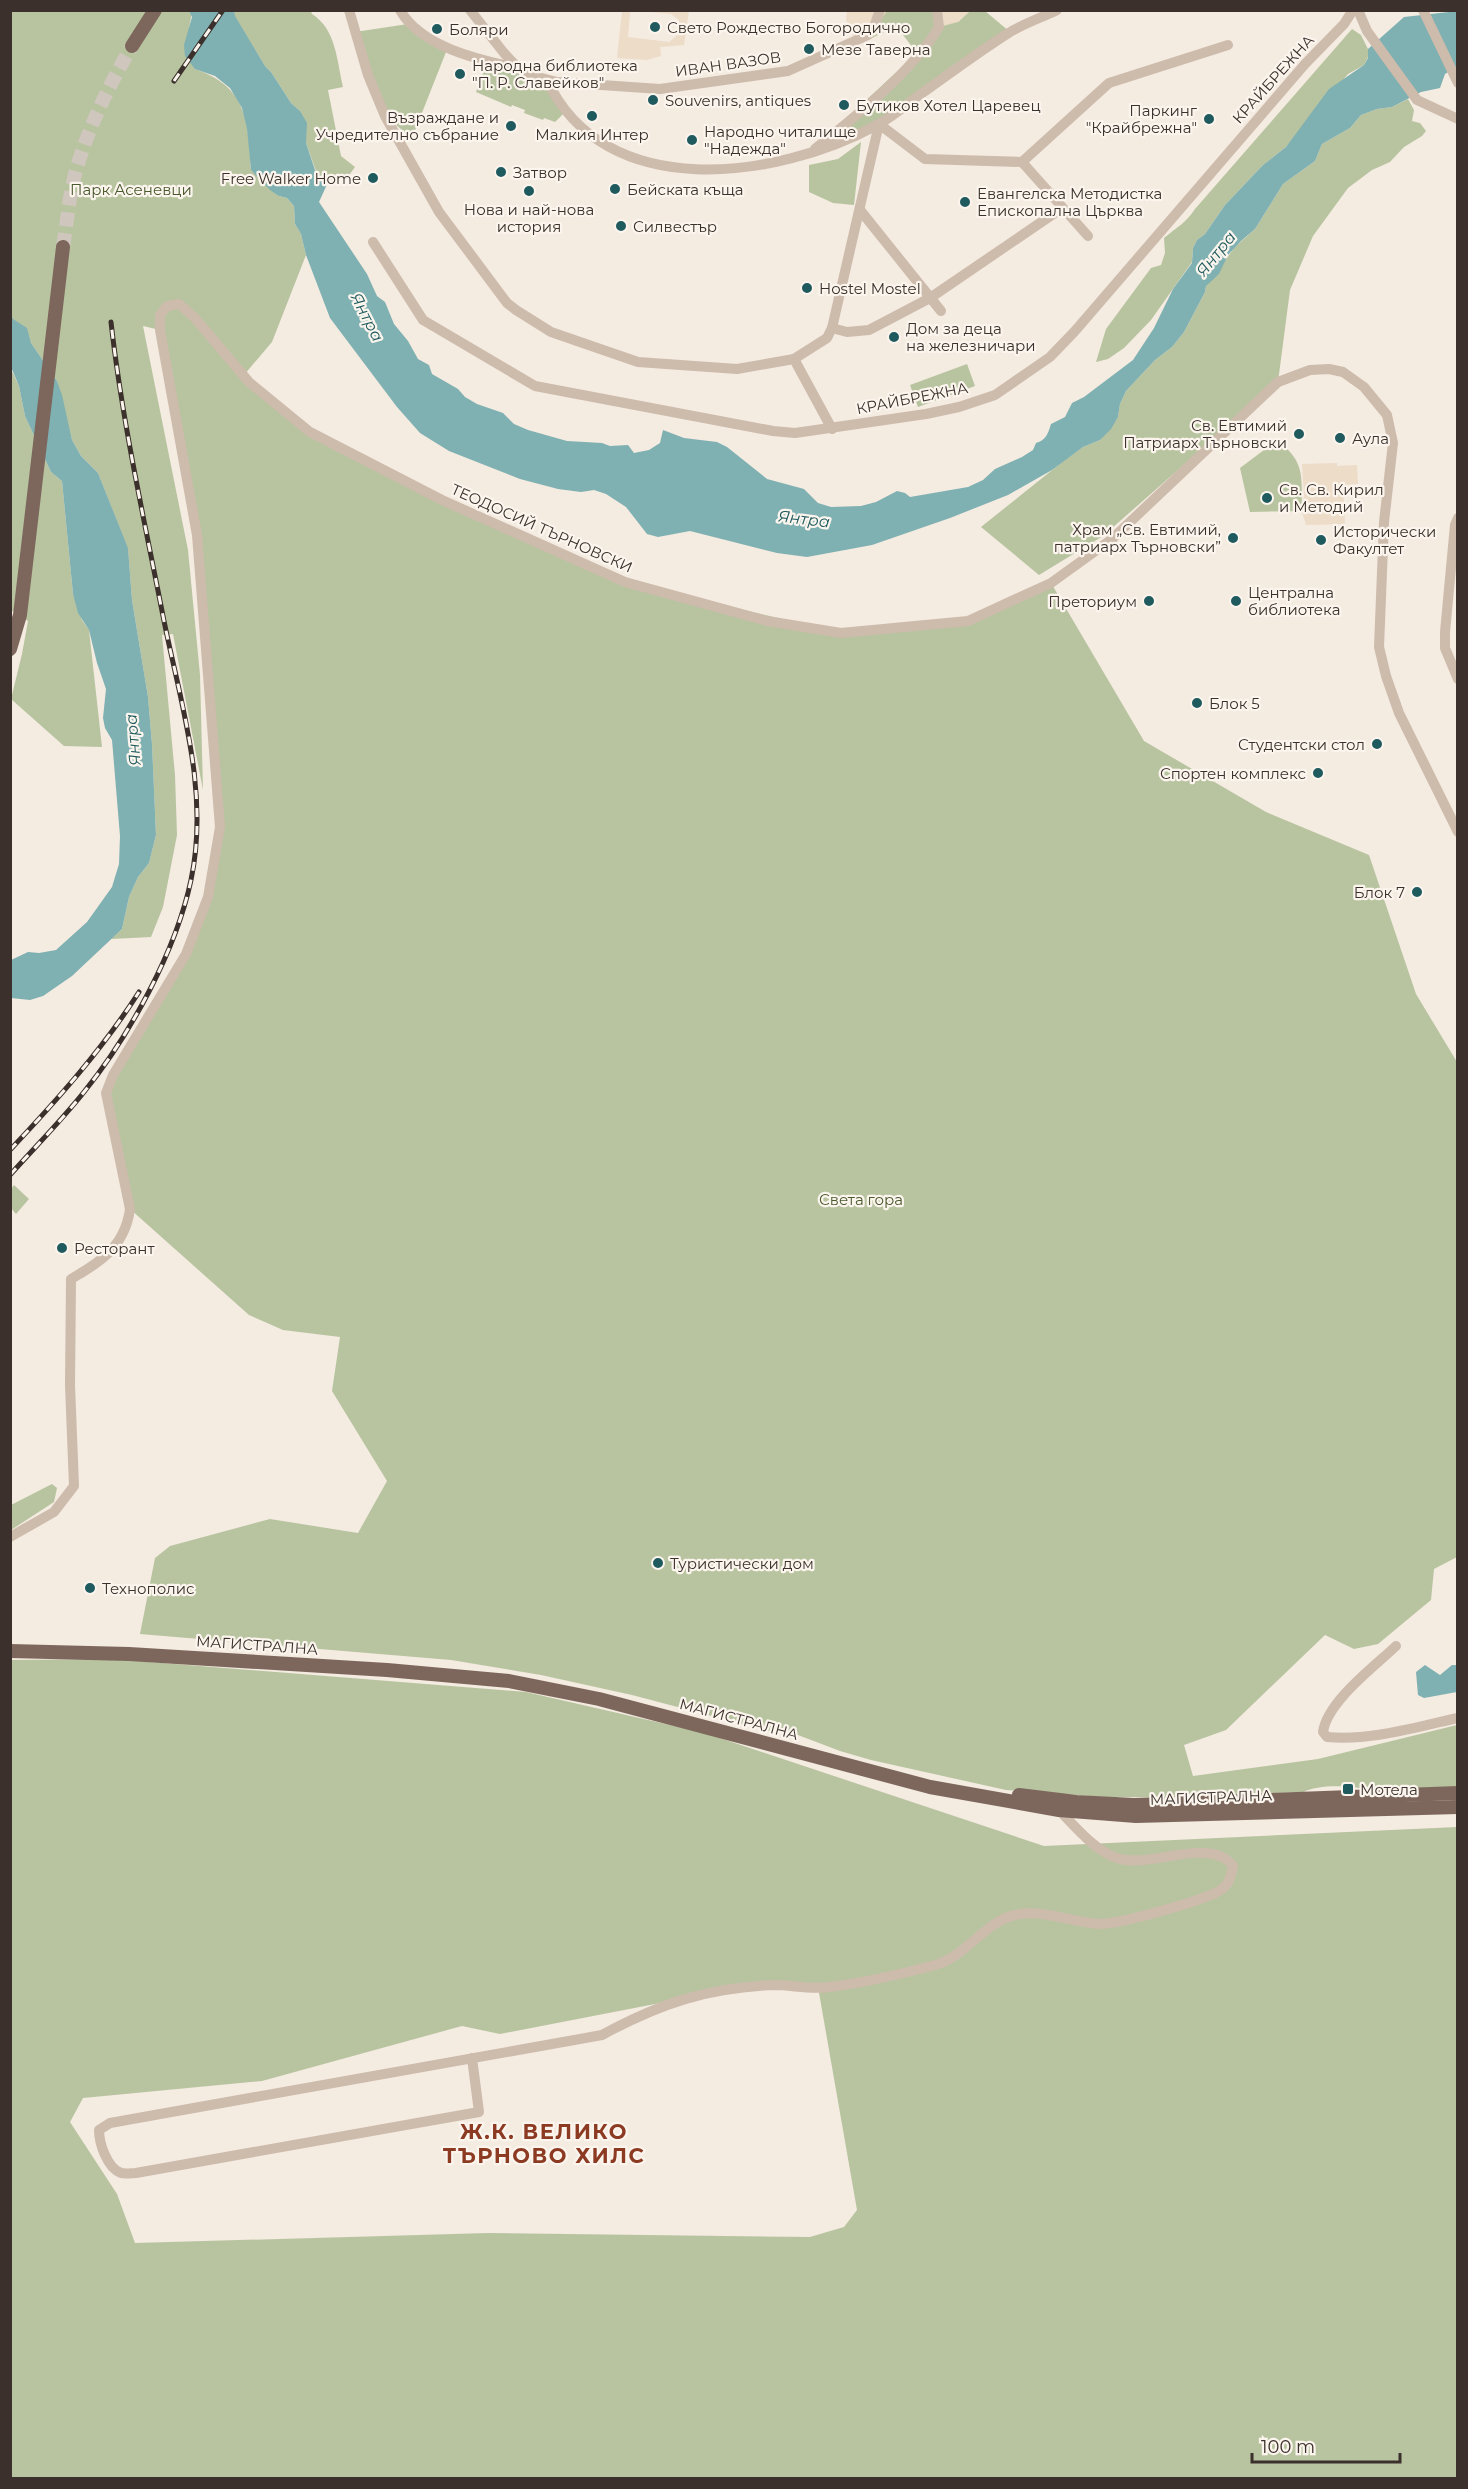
<svg xmlns="http://www.w3.org/2000/svg" width="1468" height="2489" viewBox="0 0 1468 2489" font-family="Montserrat,sans-serif">
<style>
.green{fill:#b8c4a0;fill-rule:evenodd}
.plaza{fill:#ecdcc8}
.water{fill:#7fb0b2}
.lines{fill:none;stroke-linecap:round;stroke-linejoin:round}
.major-tunnel{stroke:#cfc6bd;stroke-width:14;stroke-dasharray:14 7;stroke-linecap:butt}
.minor{stroke:#cdbbac;stroke-width:10}
.major{stroke:#7d675c;stroke-width:14}
.rail-casing{stroke:#3b302b;stroke-width:5}
.rail{stroke:#fbf5ee;stroke-width:3;stroke-dasharray:9;stroke-linecap:butt}
.poi-dot{fill:#1f5a5e;stroke:#fbf5ee;stroke-width:2}
.labels{text-anchor:middle;dominant-baseline:central;stroke-width:4.5;stroke-linejoin:round;paint-order:stroke}
.poi-label{font-size:15px;fill:#3b302b;stroke:#fbf5ee;text-anchor:start}
.street-label{font-size:15px;fill:#3b302b;stroke:#fbf5ee}
.park-label{font-size:15px;fill:#4a5a2e;stroke:#fbf5ee}
.water-label{font-size:16px;font-style:italic;fill:#1f5a5e;stroke:#fbf5ee}
.district-label{font-size:21px;font-weight:bold;letter-spacing:1.5px;fill:#8c3b22;stroke:#fbf5ee}
</style>
<rect width="100%" height="100%" fill="#f4ebe1"/>
<!-- green -->
<g class="green">
<path d="M10,11H192L189,29L195,69C247,87 248,120 251,170L279,196L287,198L294,206L295,224L301,234L306,255L272,342L244,375L310,432L625,582L841,633L968,621L1051,583L1144,741L1266,812L1369,855L1416,994L1457,1062V1557L1434,1569L1431,1600L1378,1644L1354,1649L1325,1635L1226,1730L1184,1745L1193,1776L1318,1759L1457,1725V1788L1370,1791C1358,1785 1316,1784 1304,1792L1177,1797H1106L1006,1790L871,1760L840,1751L790,1732L769,1731L632,1695L541,1675L451,1660L140,1634L155,1558L170,1546L270,1519L358,1533L387,1481L332,1391L340,1337L283,1330L249,1315L130,1209L106,1093L186,954L208,897L220,827L197,535L160,330L143,326L188,550L200,675L203,790L173,634L162,635L175,775L177,835L163,907L151,937L111,939L122,929L129,897L138,877L149,863L156,835L152,744L148,697L132,600L128,549L98,473L81,456L72,440L57,381L31,343L26,328L12,319L11,314Z"/>
<path d="M234,11H311L312,14C336,29 337,61 343,87L328,90L341,156L355,167L347,178L329,180L317,174L306,143L300,111L291,103L271,72L265,66L234,16Z"/>
<path d="M880,11H937L958,22L970,11H985L1010,32L892,115L807,155L917,53L896,26L870,39Z"/>
<path d="M408,24L448,47L412,138L385,116L355,32Z"/>
<path d="M1352,29L1361,35L1368,49V57L1364,65L1348,74L1286,147L1263,165L1225,205L1205,234L1197,240L1193,248L1192,262L1151,320L1124,348L1108,359L1096,362L1106,329L1151,268L1161,265L1165,253L1164,238C1176,228 1187,222 1195,209Z"/>
<path d="M487,62L547,80L565,112L555,122L544,118L543,120L524,113L525,110L512,105L511,107L476,92Z"/>
<path d="M1408,99L1414,110L1412,121L1420,123L1426,131L1422,136L1404,147L1390,162L1372,170L1348,188L1313,236L1290,290L1278,382L1103,536L1039,575L981,527L1066,459L1083,447L1100,440L1118,417L1120,404L1126,391L1155,360L1172,347L1184,332L1205,292L1206,286L1235,247L1255,229L1283,184L1315,161L1322,144L1350,128L1361,115L1377,109L1392,107Z"/>
<path d="M861,142L854,205L833,203L809,192V165L838,159Z"/>
<path d="M967,364L975,386L918,407L910,385Z"/>
<path d="M10,367L19,386L25,416L51,472L62,481L73,594L82,620L89,630L102,747L64,746L11,699L22,654L28,621L11,610Z"/>
<path d="M1284,446C1306,465 1301,483 1302,511L1250,512L1240,468L1264,450Z"/>
<path d="M14,1185L29,1199L16,1214L11,1208V1189Z"/>
<path d="M52,1484L57,1488L54,1502L11,1530V1505Z"/>
<path d="M112,1659L526,1692L705,1733L1044,1846L1457,1827V2478H11L10,1660ZM778,1985L818,1987L857,2210L844,2227L810,2237L488,2233L135,2243L117,2194L70,2122L83,2098L262,2081L462,2026L500,2034L686,1998Z"/>
</g>
<!-- plaza -->
<g class="plaza">
<path d="M622,11H630L628,37L669,42L679,34V20L671,14L641,11H689L684,45L660,47L661,56L647,60L617,58Z"/>
<path d="M847,11H887L882,18L876,35L857,44L846,20Z"/>
<path d="M937,11H970L958,22L939,27Z"/>
<path d="M1337,463V466L1357,465L1358,484L1343,485L1345,524L1306,525L1301,509L1304,496L1302,464Z"/>
</g>
<!-- water -->
<g class="water">
<path d="M189,11H234L235,16L265,66L271,72L291,103L300,111L307,123L306,143L315,170L317,174L329,180L319,202L367,274L377,296L385,302L394,324L408,341L418,359L429,365L432,374L458,389L465,397L477,404L503,413L514,424L528,430L567,441L602,443L610,446L628,445L634,453L649,450L660,443L663,430L684,438L717,442L727,447L767,479L804,489L818,503L831,507L861,506L876,502L897,491L905,493L910,497L968,487L983,480L995,469L1022,457L1033,450L1036,443C1046,440 1048,434 1051,424L1065,417L1072,403L1084,397L1133,360L1154,328L1173,289L1192,263L1193,248L1197,240L1205,234L1225,205L1263,165L1286,147L1329,89L1364,65L1368,58V49L1404,17L1458,11L1457,67L1445,74L1440,88L1421,92L1392,107L1377,109L1361,115L1350,128L1322,144L1315,161L1283,184L1255,229L1241,241L1228,255L1219,274L1206,286L1205,292L1184,332L1172,347L1155,360L1126,391L1120,404L1118,417L1111,429L1100,440L1083,447L1052,470L1008,495L950,518L872,545L807,557L777,553L690,531L658,537L647,534L626,507L606,494L594,490L581,492L558,489L520,479L449,451L420,433L397,407L330,318L306,255L301,234L295,224L294,206L287,198L279,196L270,190L251,170L247,129L242,108L230,88L215,76L195,69L185,56L184,45L192,17Z"/>
<path d="M10,314L13,319L27,328L31,343L57,381L62,395L72,440L81,456L98,473L128,548L132,600L148,697L152,744L156,835L149,863L138,877L129,897L122,929L72,976L43,996L30,1000L11,998V960L28,952L39,953L56,950L87,922L112,887L119,864L120,836L112,740L105,728L103,718L106,689L97,663L89,630L78,613L73,594L62,481L51,472L25,416L19,386L11,367Z"/>
<path d="M1425,1665L1440,1675L1452,1665H1457V1692L1424,1698L1418,1695L1416,1672Z"/>
</g>
<g class="lines">
<!-- major-tunnel -->
<path class="major-tunnel" d="M63,247C67,223 69,197 75,174C88,128 108,87 132,46"/>
<!-- minor -->
<g class="minor">
<path d="M349,10L368,75L385,116L439,212L507,303L516,310L551,332L638,362L737,369L794,359L827,338L832,328L879,124L925,159L1022,162L1109,83L1228,45"/>
<path d="M400,10C421,47 479,60 517,68"/>
<path d="M470,10L504,53L518,68L530,75L557,82L660,89L788,71L868,35L875,24L880,10"/>
<path d="M1358,10L1367,31L1417,100L1458,119"/>
<path d="M1423,10L1458,83"/>
<path d="M547,80C605,204 778,179 877,125C892,117 905,106 918,96C948,75 977,53 1007,34C1022,24 1041,18 1057,10"/>
<path d="M815,149C857,115 911,73 939,27L937,10"/>
<path d="M1022,162L1088,236"/>
<path d="M860,210L941,311"/>
<path d="M373,242L423,320L535,386L773,431L795,433L926,414L959,407L995,395L1050,357L1075,331L1305,64L1344,24L1353,10"/>
<path d="M832,328L847,332L869,330L930,298L1062,208"/>
<path d="M794,359L832,429"/>
<path d="M1458,518L1455,525L1445,632V648L1458,679"/>
<path d="M10,1537L54,1512L74,1486L70,1385L71,1279C101,1262 125,1246 130,1209L106,1093L113,1075L186,954L208,897L220,827L197,535L160,330V315L167,306L179,304L194,317L249,382L310,432L442,500L625,582L767,621L841,633L968,621L1051,583L1112,539L1278,382L1310,370L1329,369L1343,372L1364,387L1387,415L1393,443L1384,522L1379,647L1386,676L1399,713L1458,832"/>
<path d="M1396,1646C1374,1667 1327,1702 1323,1732L1327,1737C1371,1741 1415,1727 1458,1718"/>
<path d="M472,2058L479,2112L136,2173C132,2173 126,2174 121,2173C107,2168 99,2143 99,2130L110,2123L602,2035C661,2003 707,1988 774,1985C792,1985 811,1990 829,1987C864,1983 901,1974 935,1965C966,1957 984,1922 1015,1915C1041,1908 1073,1923 1100,1924C1118,1924 1208,1900 1222,1889C1230,1883 1231,1875 1233,1866C1230,1863 1226,1858 1222,1857C1193,1844 1152,1866 1120,1859C1097,1853 1075,1827 1059,1810"/>
</g>
<!-- major -->
<g class="major">
<path d="M132,46L155,10"/>
<path d="M10,649L20,615L63,247"/>
<path d="M10,1651L129,1654L387,1670L509,1681L599,1699L930,1787L1059,1810L1136,1816L1458,1807"/>
<path d="M1019,1795L1076,1802L1134,1805L1458,1793"/>
</g>
<!-- rail casing -->
<g class="rail-casing">
<g id="rail">
<path d="M174,81L223,10"/>
<path d="M10,1150C57,1100 102,1050 139,992"/>
<path d="M10,1175C35,1147 61,1121 84,1092C130,1035 176,951 191,880C210,791 180,702 163,616C144,519 122,420 111,322"/>
</g>
</g>
<!-- rail -->
<use href="#rail" class="rail"/>
</g>
<!-- markers -->
<g class="poi-dot">
<circle cx="655" cy="27" r="6"/>
<circle cx="437" cy="29" r="6"/>
<circle cx="809" cy="49" r="6"/>
<circle cx="460" cy="74" r="6"/>
<circle cx="653" cy="100" r="6"/>
<circle cx="844" cy="105" r="6"/>
<circle cx="592" cy="116" r="6"/>
<circle cx="1209" cy="119" r="6"/>
<circle cx="511" cy="126" r="6"/>
<circle cx="692" cy="140" r="6"/>
<circle cx="501" cy="172" r="6"/>
<circle cx="373" cy="178" r="6"/>
<circle cx="615" cy="189" r="6"/>
<circle cx="529" cy="191" r="6"/>
<circle cx="965" cy="202" r="6"/>
<circle cx="621" cy="226" r="6"/>
<circle cx="807" cy="288" r="6"/>
<circle cx="894" cy="337" r="6"/>
<circle cx="1299" cy="434" r="6"/>
<circle cx="1340" cy="438" r="6"/>
<circle cx="1267" cy="498" r="6"/>
<circle cx="1233" cy="538" r="6"/>
<circle cx="1321" cy="540" r="6"/>
<circle cx="1149" cy="601" r="6"/>
<circle cx="1236" cy="601" r="6"/>
<circle cx="1197" cy="703" r="6"/>
<circle cx="1377" cy="744" r="6"/>
<circle cx="1318" cy="773" r="6"/>
<circle cx="1417" cy="892" r="6"/>
<circle cx="62" cy="1248" r="6"/>
<circle cx="658" cy="1563" r="6"/>
<circle cx="90" cy="1588" r="6"/>
<rect x="1342" y="1783" width="12" height="12" rx="3"/>
</g>
<g class="labels">
<!-- poi labels -->
<g class="poi-label">
<text x="667" y="27">Свето Рождество Богородично</text>
<text x="449" y="29">Боляри</text>
<text x="821" y="49">Мезе Таверна</text>
<text x="472" y="65">Народна библиотека<tspan x="472" dy="17">"П. Р. Славейков"</tspan></text>
<text x="665" y="100">Souvenirs, antiques</text>
<text x="856" y="105">Бутиков Хотел Царевец</text>
<text x="1197" y="110" text-anchor="end">Паркинг<tspan x="1197" dy="17">"Крайбрежна"</tspan></text>
<text x="499" y="117" text-anchor="end">Възраждане и<tspan x="499" dy="17">Учредително събрание</tspan></text>
<text x="704" y="131">Народно читалище<tspan x="704" dy="17">"Надежда"</tspan></text>
<text x="592" y="134" text-anchor="middle">Малкия Интер</text>
<text x="513" y="172">Затвор</text>
<text x="361" y="178" text-anchor="end">Free Walker Home</text>
<text x="627" y="189">Бейската къща</text>
<text x="977" y="193">Евангелска Методистка<tspan x="977" dy="17">Епископална Църква</tspan></text>
<text x="529" y="209" text-anchor="middle">Нова и най-нова<tspan x="529" dy="17">история</tspan></text>
<text x="633" y="226">Силвестър</text>
<text x="819" y="288">Hostel Mostel</text>
<text x="906" y="328">Дом за деца<tspan x="906" dy="17">на железничари</tspan></text>
<text x="1287" y="425" text-anchor="end">Св. Евтимий<tspan x="1287" dy="17">Патриарх Търновски</tspan></text>
<text x="1352" y="438">Аула</text>
<text x="1279" y="489">Св. Св. Кирил<tspan x="1279" dy="17">и Методий</tspan></text>
<text x="1221" y="529" text-anchor="end">Храм „Св. Евтимий,<tspan x="1221" dy="17">патриарх Търновски”</tspan></text>
<text x="1333" y="531">Исторически<tspan x="1333" dy="17">Факултет</tspan></text>
<text x="1248" y="592">Централна<tspan x="1248" dy="17">библиотека</tspan></text>
<text x="1137" y="601" text-anchor="end">Преториум</text>
<text x="1209" y="703">Блок 5</text>
<text x="1365" y="744" text-anchor="end">Студентски стол</text>
<text x="1306" y="773" text-anchor="end">Спортен комплекс</text>
<text x="1405" y="892" text-anchor="end">Блок 7</text>
<text x="74" y="1248">Ресторант</text>
<text x="670" y="1563">Туристически дом</text>
<text x="102" y="1588">Технополис</text>
<text x="1360" y="1789">Мотела</text>
</g>
<!-- street labels -->
<g class="street-label">
<text transform="translate(728 64) rotate(-8)">ИВАН ВАЗОВ</text>
<text transform="translate(1273 79) rotate(-48)">КРАЙБРЕЖНА</text>
<text transform="translate(912 398) rotate(-11)">КРАЙБРЕЖНА</text>
<text transform="translate(542 528) rotate(24)">ТЕОДОСИЙ ТЪРНОВСКИ</text>
<text transform="translate(257 1645) rotate(4)">МАГИСТРАЛНА</text>
<text transform="translate(739 1719) rotate(15)">МАГИСТРАЛНА</text>
<text transform="translate(1211 1797) rotate(-2)">МАГИСТРАЛНА</text>
</g>
<!-- park labels -->
<g class="park-label">
<text x="131" y="189">Парк Асеневци</text>
<text x="861" y="1199">Света гора</text>
</g>
<!-- water labels -->
<g class="water-label">
<text transform="translate(1216 254) rotate(-51)">Янтра</text>
<text transform="translate(367 317) rotate(63)">Янтра</text>
<text transform="translate(804 519) rotate(7)">Янтра</text>
<text transform="translate(133 740) rotate(-95)">Янтра</text>
</g>
<!-- district labels -->
<g class="district-label">
<text x="544" y="2131">Ж.К. ВЕЛИКО<tspan x="544" dy="24">ТЪРНОВО ХИЛС</tspan></text>
</g>
</g>
<!-- border -->
<rect width="1468" height="2489" fill="none" stroke="#3b302b" stroke-width="24"/>
<!-- scale -->
<path d="M1252 2453v9h148v-9" fill="none" stroke="#3b302b" stroke-width="3"/>
<text x="1261" y="2453" font-size="18" fill="#3b302b" stroke="#fbf5ee" stroke-width="4.5" paint-order="stroke">100 m</text>
</svg>
